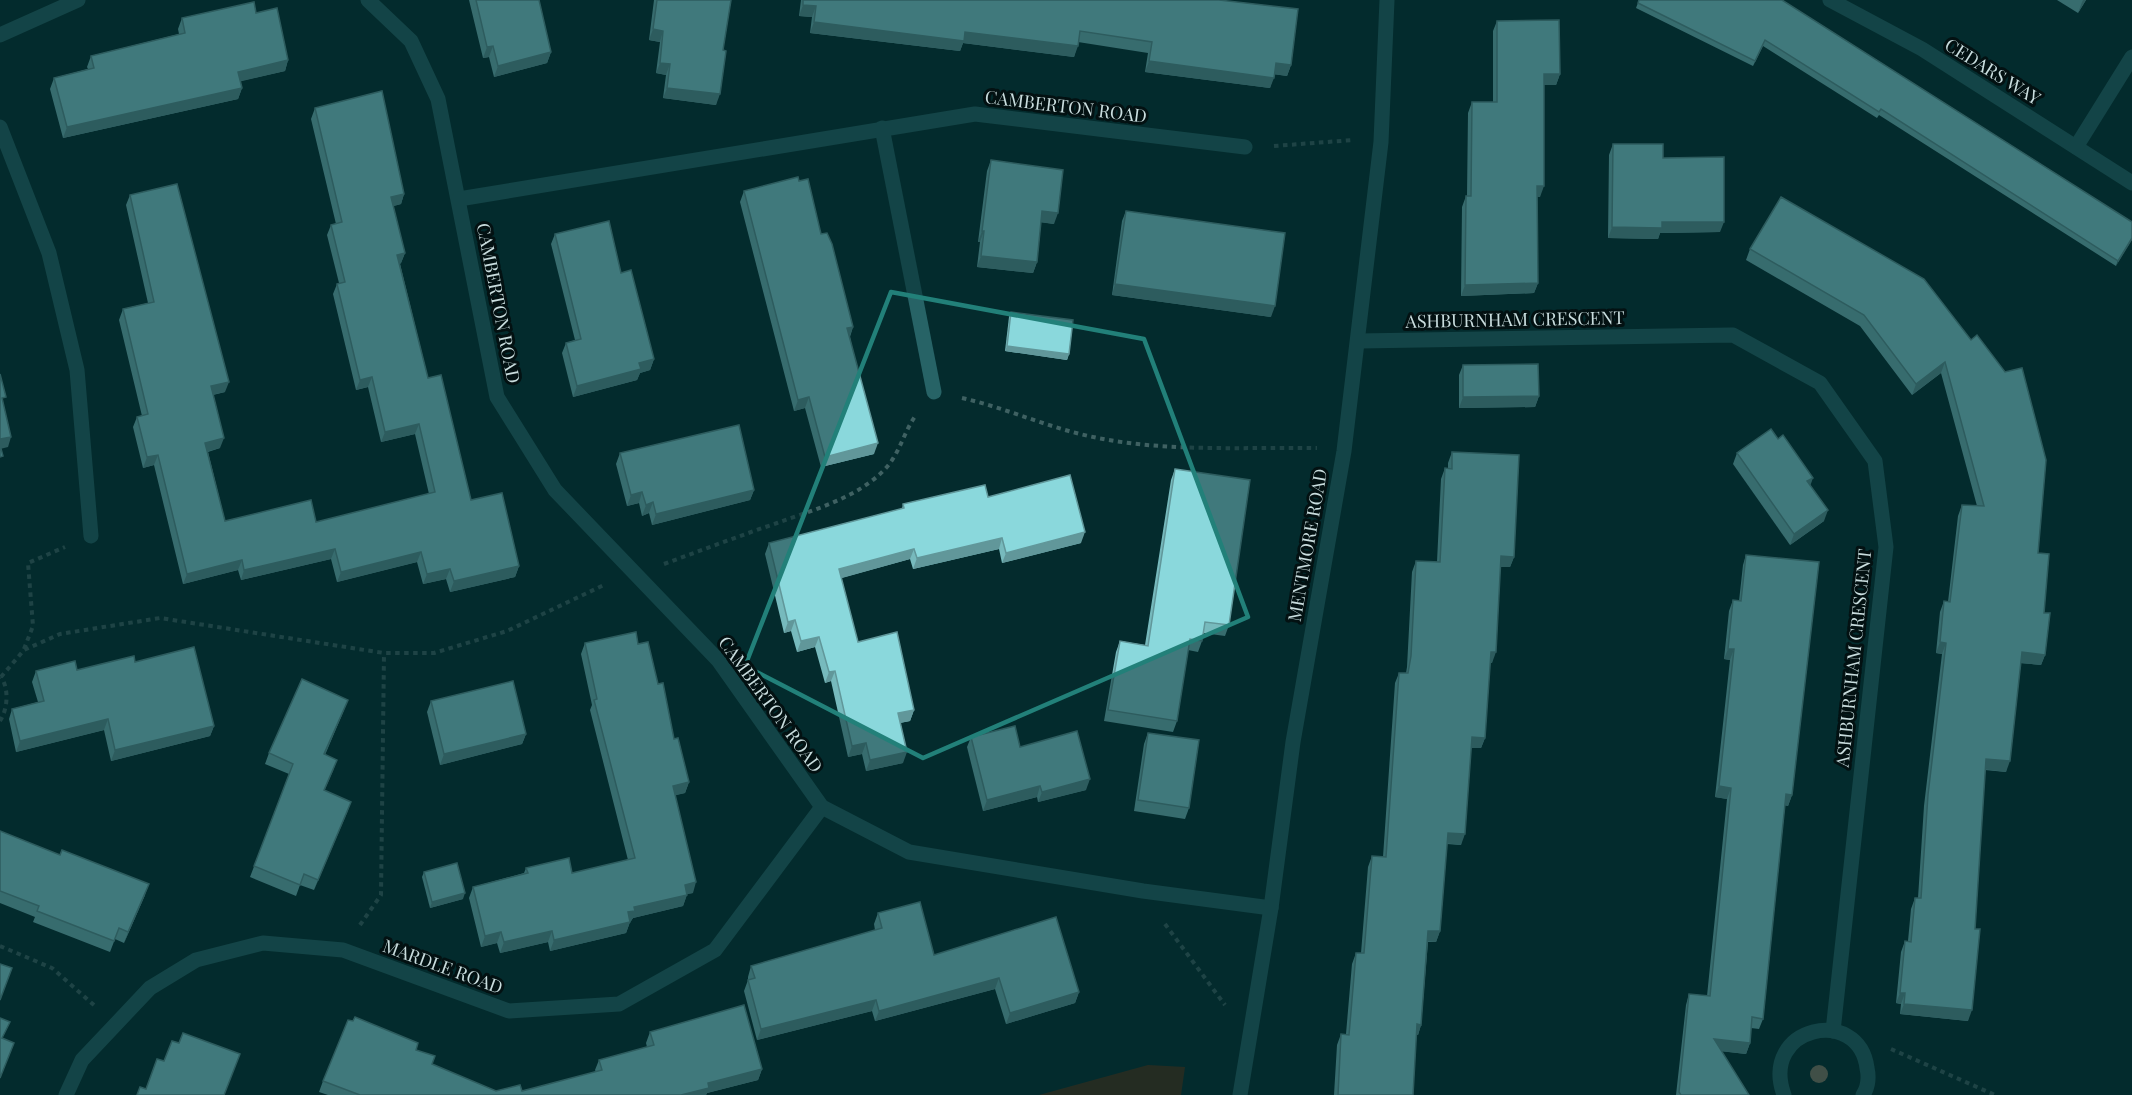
<svg xmlns="http://www.w3.org/2000/svg" width="2132" height="1095" viewBox="0 0 2132 1095" font-family="'Playfair Display',serif">
<style>
.green{fill:#4d2e16}
.lines{fill:none;stroke-linecap:round;stroke-linejoin:round}
.path{stroke:#3f6162;stroke-width:4;stroke-dasharray:4.5 4.5;stroke-linecap:butt}
.minor{stroke:#276366;stroke-width:15}
.tree{fill:#8a7b66}
.wall{fill:#77babd}
.shaded-wall{fill:#61979a}
.building{fill:#8ad8dc;stroke:#61979a;stroke-width:1.5}
.marked{fill:none;stroke:#228079;stroke-width:4.5;stroke-linejoin:round}
.labels{text-anchor:middle;dominant-baseline:central;stroke-width:6;stroke-linejoin:round;paint-order:stroke}
.street-label{font-size:18px;fill:#c9ddde;stroke:#031112}
</style>
<rect width="100%" height="100%" fill="#042b2d"/>
<!-- green -->
<path class="green" d="M1148,1065L1185,1067L1181,1095H1039Z"/>
<g class="lines">
<!-- path -->
<g class="path">
<path d="M1274,146L1353,140"/>
<path d="M962,398C1002,407 1040,424 1080,434C1156,453 1239,447 1317,448"/>
<path d="M664,564C702,550 739,536 777,523C813,510 857,498 884,470C900,454 903,433 916,415"/>
<path d="M24,649L33,626L28,563L65,547"/>
<path d="M1,677L24,650L60,634L160,618L384,653H434L507,631L606,584"/>
<path d="M0,721C8,709 9,688 1,677"/>
<path d="M1165,924L1225,1005"/>
<path d="M360,925L381,895L384,653"/>
<path d="M0,946L52,968L95,1006"/>
<path d="M1891,1049L1995,1095"/>
</g>
<!-- minor -->
<g class="minor">
<path d="M368,0L411,41L438,99L497,397L555,490L718,660L822,807L909,852L1143,891L1271,908"/>
<path d="M1830,0L1922,49L2132,183"/>
<path d="M0,35L78,0"/>
<path d="M0,127L49,253L77,370L91,536"/>
<path d="M882,128L934,392"/>
<path d="M2076,147L2132,57"/>
<path d="M459,199L975,114L1245,147"/>
<path d="M1359,341L1733,335L1820,383L1875,461L1886,547L1833,1031"/>
<path d="M66,1095L82,1060L150,988L196,960L263,943L343,950L509,1011L619,1004L715,950L822,807"/>
<path d="M1240,1095L1271,908L1293,742L1344,451L1381,142L1387,0"/>
<path d="M1784,1095C1759,1026 1859,1005 1867,1068C1869,1077 1868,1087 1863,1095"/>
</g>
</g>
<!-- trees -->
<circle class="tree" cx="1819" cy="1074" r="9"/>
<!-- wall -->
<g class="wall">
<path d="M469,0H539L551,52L547,63L494,77L489,57L483,58Z"/>
<path d="M654,0H731L723,50L716,105L663,98L666,75L656,73L660,42L649,40Z"/>
<path d="M801,0H1219L1291,65L1287,76L1274,74L1270,88L1145,72L1148,53L1078,42L1074,57L963,43L960,51L810,33L812,17L799,16Z"/>
<path d="M1639,0H1782L2132,222L2116,266L1879,115L1877,118L1763,46L1753,66L1636,8Z"/>
<path d="M2057,0H2086L2078,13Z"/>
<path d="M256,13L288,60L285,71L240,81L242,88L238,99L63,138L50,89L54,78L88,69L87,67L91,56L179,34L178,29L182,18Z"/>
<path d="M1497,21L1560,74L1556,85H1544L1540,197H1537L1538,283L1534,293L1461,296L1462,207L1466,196H1467L1468,113L1472,102H1493V31Z"/>
<path d="M315,108L404,194L401,204L393,206L405,253L401,263L400,264L428,378L471,500L519,566L515,577L450,592L446,579L423,584L417,562L337,582L331,559L241,580L238,570L183,584L154,465L143,468L133,427L137,417L142,416L119,320L123,309L148,303L126,205L130,195L225,392L213,395L220,448L208,452L225,521L316,522L429,494L415,434L381,442L368,387L356,390L333,294L337,284L339,283L327,235L331,225L336,224L311,119Z"/>
<path d="M1613,144L1663,158L1720,232L1660,233L1658,239L1608,238L1609,155Z"/>
<path d="M991,160L1054,224L1041,222L1037,262L1033,273L977,267L980,242H978L987,171Z"/>
<path d="M744,191L821,234L853,327L850,337L874,454L821,467L805,408L794,411L740,202Z"/>
<path d="M1126,211L1271,317L1112,295L1122,221Z"/>
<path d="M555,234L621,273L654,359L650,370L640,373L637,380L573,397L562,353L566,343L575,340L551,244Z"/>
<path d="M1750,249L1924,279L2038,553L2044,613L2045,655L2041,665L2021,663L2006,772L1985,770L1968,1021L1900,1014L1901,1004L1896,1003L1901,952L1905,941H1908L1911,909L1915,898H1918L1924,806L1942,654L1936,653L1940,612L1944,601L1948,602L1958,516L1962,505L1977,506L1941,373L1912,395L1860,326L1746,260Z"/>
<path d="M1011,312L1069,354L1067,360L1005,351L1009,317Z"/>
<path d="M1463,365L1539,396L1535,407L1459,408V375Z"/>
<path d="M1452,452L1514,557L1510,567H1500L1492,663H1490L1485,738L1481,748H1471L1461,845L1447,844L1440,931L1436,942H1428L1421,1025L1418,1035H1416L1413,1095H1334L1337,1045L1341,1034H1346L1352,964L1356,953H1361L1368,867L1372,856L1383,857L1395,683L1399,673H1406L1407,667L1412,572L1416,561L1437,562L1441,479L1445,468H1448V463Z"/>
<path d="M620,453L754,490L750,500L652,525L649,513L642,516L639,503L627,506L616,464Z"/>
<path d="M1737,453L1810,485L1824,521L1790,545L1733,464Z"/>
<path d="M1175,469L1229,625L1225,636L1203,633L1202,641L1198,652L1188,650L1177,721L1173,732L1104,721L1116,652L1120,641L1145,645L1171,480Z"/>
<path d="M988,497L1081,543L1002,563L999,549L913,569L910,559L841,578L858,642L914,710L910,721L900,723L903,763L866,771L862,754L848,757L831,681L825,683L815,647L797,652L791,631L784,633L765,554L769,543L902,509L903,504Z"/>
<path d="M1746,555L1792,795L1788,806L1785,805L1763,1019L1759,1029L1751,1028L1750,1043L1746,1054L1721,1051L1749,1095H1676L1686,1005L1689,994L1707,996L1727,799L1715,797L1730,660L1724,659L1729,611L1733,600L1739,601L1743,565Z"/>
<path d="M585,643L638,644L658,684L674,739L689,782L685,793L675,795L693,893L687,894L683,906L633,918L631,921L630,922L626,933L550,951L548,942L500,953L497,943L481,947L469,898L473,887L524,873L526,868L572,873L628,860L590,710L592,705L581,654Z"/>
<path d="M135,662L214,726L210,736L111,761L104,730L16,752L9,719L12,709L38,702L32,682L36,671L77,670Z"/>
<path d="M431,701L526,734L522,744L440,765L427,712Z"/>
<path d="M344,710L325,755L337,760L324,790L351,802L314,890L300,885L296,896L250,877L289,774L265,764L269,753Z"/>
<path d="M1148,733L1189,808L1185,819L1134,811L1144,744Z"/>
<path d="M971,737L1020,747L1086,790L1038,802L1037,797L983,811L967,747Z"/>
<path d="M0,831L145,895L124,943L115,939L110,952L33,922L35,917L0,903Z"/>
<path d="M424,872L463,899L430,908L422,877Z"/>
<path d="M878,913L934,955L1079,992L1075,1003L1006,1024L995,989L875,1021L872,1011L757,1040L744,991L748,980V977L751,966L875,930L874,924Z"/>
<path d="M650,1032L762,1069L758,1080L707,1093L706,1095H328L319,1092L323,1081L416,1050L432,1064L496,1091H522L596,1072L595,1070L599,1060L647,1047L646,1043Z"/>
</g>
<!-- shaded-wall -->
<g class="shaded-wall">
<path d="M2083,0H2086L2078,13L2082,2Z"/>
<path d="M803,5L816,6L812,17L799,16Z"/>
<path d="M814,22L965,32L1078,46L1074,57L963,43L960,51L810,33Z"/>
<path d="M653,29L663,31L660,42L649,40Z"/>
<path d="M493,46L489,57L483,58L487,47Z"/>
<path d="M551,52L547,63L494,77L498,66Z"/>
<path d="M288,60L285,71L234,83L238,72Z"/>
<path d="M1149,61L1274,78L1270,88L1145,72Z"/>
<path d="M660,63L670,64L666,75L656,73Z"/>
<path d="M1276,63L1291,65L1287,76L1272,74Z"/>
<path d="M1544,74H1560L1556,85H1541Z"/>
<path d="M242,88L238,99L63,138L67,127Z"/>
<path d="M667,88L720,94L716,105L663,98Z"/>
<path d="M1537,186H1544L1540,197H1533Z"/>
<path d="M404,194L401,204L387,208L391,197Z"/>
<path d="M1042,211L1058,213L1054,224L1038,222Z"/>
<path d="M1662,222H1724L1720,232L1660,233L1658,239L1608,238L1612,227Z"/>
<path d="M982,231H984L980,242H978Z"/>
<path d="M2132,238V240L2116,266L2118,261Z"/>
<path d="M405,253L401,263L394,265L397,255Z"/>
<path d="M981,256L1037,262L1033,273L977,267Z"/>
<path d="M1538,283L1534,293L1461,296L1465,285Z"/>
<path d="M1115,284L1275,306L1271,317L1112,295Z"/>
<path d="M853,327L849,338L847,328Z"/>
<path d="M1007,346L1069,354L1067,360L1005,351Z"/>
<path d="M654,359L650,370L640,373L637,380L573,397L577,386L639,363Z"/>
<path d="M1945,362L1941,373L1912,395L1916,384Z"/>
<path d="M372,377L368,387L356,390L360,380Z"/>
<path d="M229,382L225,392L207,396L211,386Z"/>
<path d="M1539,396L1535,407L1459,408L1463,397Z"/>
<path d="M809,397L805,408L794,411L798,400Z"/>
<path d="M419,424L415,434L381,442L385,432Z"/>
<path d="M11,437L8,447L0,449V439Z"/>
<path d="M224,438L220,448L202,453L205,443Z"/>
<path d="M878,443L874,454L821,467L825,457Z"/>
<path d="M158,455L154,465L143,468L147,457Z"/>
<path d="M1813,478L1809,489L1807,481Z"/>
<path d="M754,490L750,500L652,525L656,514Z"/>
<path d="M642,492L639,503L627,506L631,495Z"/>
<path d="M653,502L649,513L642,516L646,505Z"/>
<path d="M1828,510L1824,521L1790,545L1794,534Z"/>
<path d="M1085,532L1081,543L1002,563L1006,553Z"/>
<path d="M1002,538L999,549L913,569L917,558Z"/>
<path d="M335,549L331,559L241,580L244,570Z"/>
<path d="M914,549L910,559L835,580L839,569Z"/>
<path d="M421,552L417,562L337,582L341,572Z"/>
<path d="M1501,556L1514,557L1510,567H1497Z"/>
<path d="M242,560L238,570L183,584L187,574Z"/>
<path d="M519,566L515,577L450,592L454,581Z"/>
<path d="M450,569L446,579L423,584L427,574Z"/>
<path d="M795,620L791,631L784,633L788,622Z"/>
<path d="M819,637L815,647L797,652L801,641Z"/>
<path d="M1940,642L1946,643L1942,654L1936,653Z"/>
<path d="M1728,649H1734L1730,660L1724,659Z"/>
<path d="M1491,652H1496L1492,663H1487Z"/>
<path d="M2022,652L2045,655L2041,665L2019,663Z"/>
<path d="M835,671L831,681L825,683L829,672Z"/>
<path d="M348,700L344,710L320,765L324,754Z"/>
<path d="M914,710L910,721L894,724L898,713Z"/>
<path d="M108,719L104,730L16,752L20,741Z"/>
<path d="M214,726L210,736L111,761L115,750Z"/>
<path d="M526,734L522,744L440,765L444,754Z"/>
<path d="M1472,737L1485,738L1481,748H1468Z"/>
<path d="M866,743L862,754L848,757L852,746Z"/>
<path d="M907,752L903,763L866,771L870,760Z"/>
<path d="M1986,759L2010,761L2006,772L1982,769Z"/>
<path d="M337,760L333,771L320,801L324,790Z"/>
<path d="M1090,779L1086,790L1038,802L1042,792Z"/>
<path d="M689,782L685,793L669,797L673,786Z"/>
<path d="M1040,786L1037,797L983,811L987,800Z"/>
<path d="M1719,786L1731,788L1727,799L1715,797Z"/>
<path d="M1786,794L1792,795L1788,806L1782,805Z"/>
<path d="M351,802L347,813L314,890L318,880Z"/>
<path d="M1448,833L1465,834L1461,845L1444,843Z"/>
<path d="M696,882L693,893L681,895L685,885Z"/>
<path d="M149,884L145,895L124,943L128,932Z"/>
<path d="M465,893L463,899L430,908L432,902Z"/>
<path d="M687,895L683,906L633,918L631,921L624,923L628,912L634,907Z"/>
<path d="M630,922L626,933L550,951L554,940Z"/>
<path d="M552,931L548,942L500,953L504,942Z"/>
<path d="M1428,931H1440L1436,942L1425,941Z"/>
<path d="M501,932L497,943L481,947L485,936Z"/>
<path d="M999,978L995,989L875,1021L879,1011Z"/>
<path d="M1079,992L1075,1003L1006,1024L1010,1013Z"/>
<path d="M1900,993H1905L1901,1004L1896,1003Z"/>
<path d="M876,1000L872,1011L757,1040L761,1029Z"/>
<path d="M1904,1004L1972,1010L1968,1021L1900,1014Z"/>
<path d="M1417,1024L1421,1025L1418,1035H1413Z"/>
<path d="M1714,1039L1750,1043L1746,1054L1710,1050Z"/>
<path d="M762,1069L758,1080L707,1093L706,1095H681L708,1083Z"/>
</g>
<!-- building -->
<g class="building">
<path d="M476,0H539L551,52L498,66L493,46L487,47Z"/>
<path d="M657,0H731L723,50L726,51L720,94L667,88L670,64L660,63L663,31L653,29Z"/>
<path d="M803,0H1219L1298,9L1291,65L1276,63L1274,78L1149,61L1152,42L1080,31L1078,46L965,32L964,41L814,22L816,6L803,5Z"/>
<path d="M1639,0H1782L2132,222V238L2118,261L1881,109L1879,112L1765,40L1755,61L1638,3Z"/>
<path d="M254,2L256,13L277,8L288,60L238,72L242,88L67,127L54,78L94,68L91,56L185,33L182,18Z"/>
<path d="M1559,20L1560,74H1544V186H1537L1538,283L1465,285L1466,196H1471L1472,102H1497V21Z"/>
<path d="M382,91L404,194L391,197L405,253L397,255L428,378L441,375L471,500L502,493L519,566L454,581L450,569L427,574L421,552L341,572L335,549L244,570L242,560L187,574L158,455L147,457L137,417L148,414L123,309L154,302L130,195L177,184L229,382L211,386L224,438L205,443L225,521L311,500L316,522L435,492L419,424L385,432L372,377L360,380L337,284L345,282L331,225L342,222L315,108Z"/>
<path d="M1613,144H1663V158L1724,157V222H1662V228L1612,227Z"/>
<path d="M991,160L1063,170L1058,213L1042,211L1037,262L981,256L984,231H982Z"/>
<path d="M798,177L799,181L808,179L821,234L827,233L832,244L853,327L847,328L878,443L825,457L809,397L798,400L744,191Z"/>
<path d="M1781,197L1924,279L1971,340L1977,335L2005,372L2022,368L2046,460L2038,553L2049,554L2044,613H2050L2045,655L2022,652L2010,761L1986,759L1975,929H1980L1972,1010L1904,1004L1905,993H1900L1905,941L1911,942L1915,898H1921L1928,795L1946,643L1940,642L1944,601L1950,602L1962,505L1984,506L1945,362L1916,384L1864,315L1750,249Z"/>
<path d="M1126,211L1285,233L1275,306L1115,284Z"/>
<path d="M609,221L621,273L631,270L654,359L639,363L641,369L577,386L566,343L581,339L555,234Z"/>
<path d="M1011,312L1073,320L1069,354L1007,346Z"/>
<path d="M1538,364L1539,396L1463,397V365Z"/>
<path d="M0,374L6,397L2,398L11,437L0,439Z"/>
<path d="M739,425L754,490L656,514L653,502L646,505L642,492L631,495L620,453Z"/>
<path d="M1771,429L1778,439L1783,435L1813,478L1807,481L1828,510L1794,534L1737,453Z"/>
<path d="M0,445L3,456L0,457Z"/>
<path d="M1452,452L1519,455L1514,557L1501,556L1496,652H1491L1485,738L1472,737L1465,834L1448,833L1440,931H1428L1421,1025L1417,1024L1413,1095H1338L1341,1034L1349,1035L1356,953H1364L1372,856L1386,857L1399,673H1408L1411,656L1416,561L1440,562L1445,468L1452,469Z"/>
<path d="M1175,469L1250,480L1229,625L1205,622L1202,641L1190,639L1177,721L1108,710L1120,641L1148,646Z"/>
<path d="M1070,475L1085,532L1006,553L1002,538L917,558L914,549L839,569L858,642L897,632L914,710L898,713L907,752L870,760L866,743L852,746L835,671L829,672L819,637L801,641L795,620L788,622L769,543L904,508L903,504L985,485L988,497Z"/>
<path d="M1746,555L1819,562L1792,795L1786,794L1763,1019L1752,1017L1750,1043L1714,1039L1749,1095H1681L1679,1092L1689,994L1710,996L1731,788L1719,786L1734,649H1728L1733,600L1741,601Z"/>
<path d="M636,632L638,644L648,642L658,684L663,683L674,739L678,738L689,782L673,786L696,882L685,885L687,895L634,907L635,911L628,912L630,922L554,940L552,931L504,942L501,932L485,936L473,887L528,873L526,868L569,858L572,873L635,858L594,700L597,699L585,643Z"/>
<path d="M194,647L214,726L115,750L108,719L20,741L12,709L44,701L36,671L75,661L77,670L134,656L135,662Z"/>
<path d="M302,679L348,700L324,754L337,760L324,790L351,802L318,880L304,874L300,885L254,866L293,764L269,753Z"/>
<path d="M513,681L526,734L444,754L431,701Z"/>
<path d="M1015,726L1020,747L1077,731L1090,779L1042,792L1040,786L987,800L971,737Z"/>
<path d="M1148,733L1199,740L1189,808L1138,800Z"/>
<path d="M0,831L60,855L62,850L149,884L128,932L119,928L114,941L37,911L39,906L0,891Z"/>
<path d="M457,863L465,893L432,902L424,872Z"/>
<path d="M920,902L934,955L1056,917L1079,992L1010,1013L999,978L879,1011L876,1000L761,1029L748,980L755,978L751,966L882,928L878,913Z"/>
<path d="M0,964L12,968L0,1000Z"/>
<path d="M744,1005L762,1069L708,1083L709,1088L681,1095H360L323,1081L348,1020L353,1021L355,1017L418,1043L416,1050L435,1056L432,1064L496,1091L520,1085L522,1091L602,1070L599,1060L654,1045L650,1032Z"/>
<path d="M0,1018L10,1022L2,1038L14,1043L0,1078Z"/>
<path d="M183,1033L240,1054L224,1095H137L140,1087L146,1089L157,1059L164,1061L172,1041L179,1043Z"/>
</g>
<!-- marked area -->
<path d="M0 0H2132V1095H0ZM891,292L1144,339L1248,617L923,758L745,666Z" fill="#042b2d" fill-opacity=".55" fill-rule="evenodd"/>
<path class="marked" d="M891,292L1144,339L1248,617L923,758L745,666Z"/>
<g class="labels">
<!-- street labels -->
<g class="street-label">
<text transform="translate(1993 71) rotate(32)">CEDARS WAY</text>
<text transform="translate(1066 106) rotate(7)">CAMBERTON ROAD</text>
<text transform="translate(499 303) rotate(79)">CAMBERTON ROAD</text>
<text transform="translate(1515 319) rotate(-1)">ASHBURNHAM CRESCENT</text>
<text transform="translate(1307 545) rotate(-80)">MENTMORE ROAD</text>
<text transform="translate(1853 658) rotate(-84)">ASHBURNHAM CRESCENT</text>
<text transform="translate(771 704) rotate(54)">CAMBERTON ROAD</text>
<text transform="translate(443 966) rotate(20)">MARDLE ROAD</text>
</g>
</g>
</svg>
